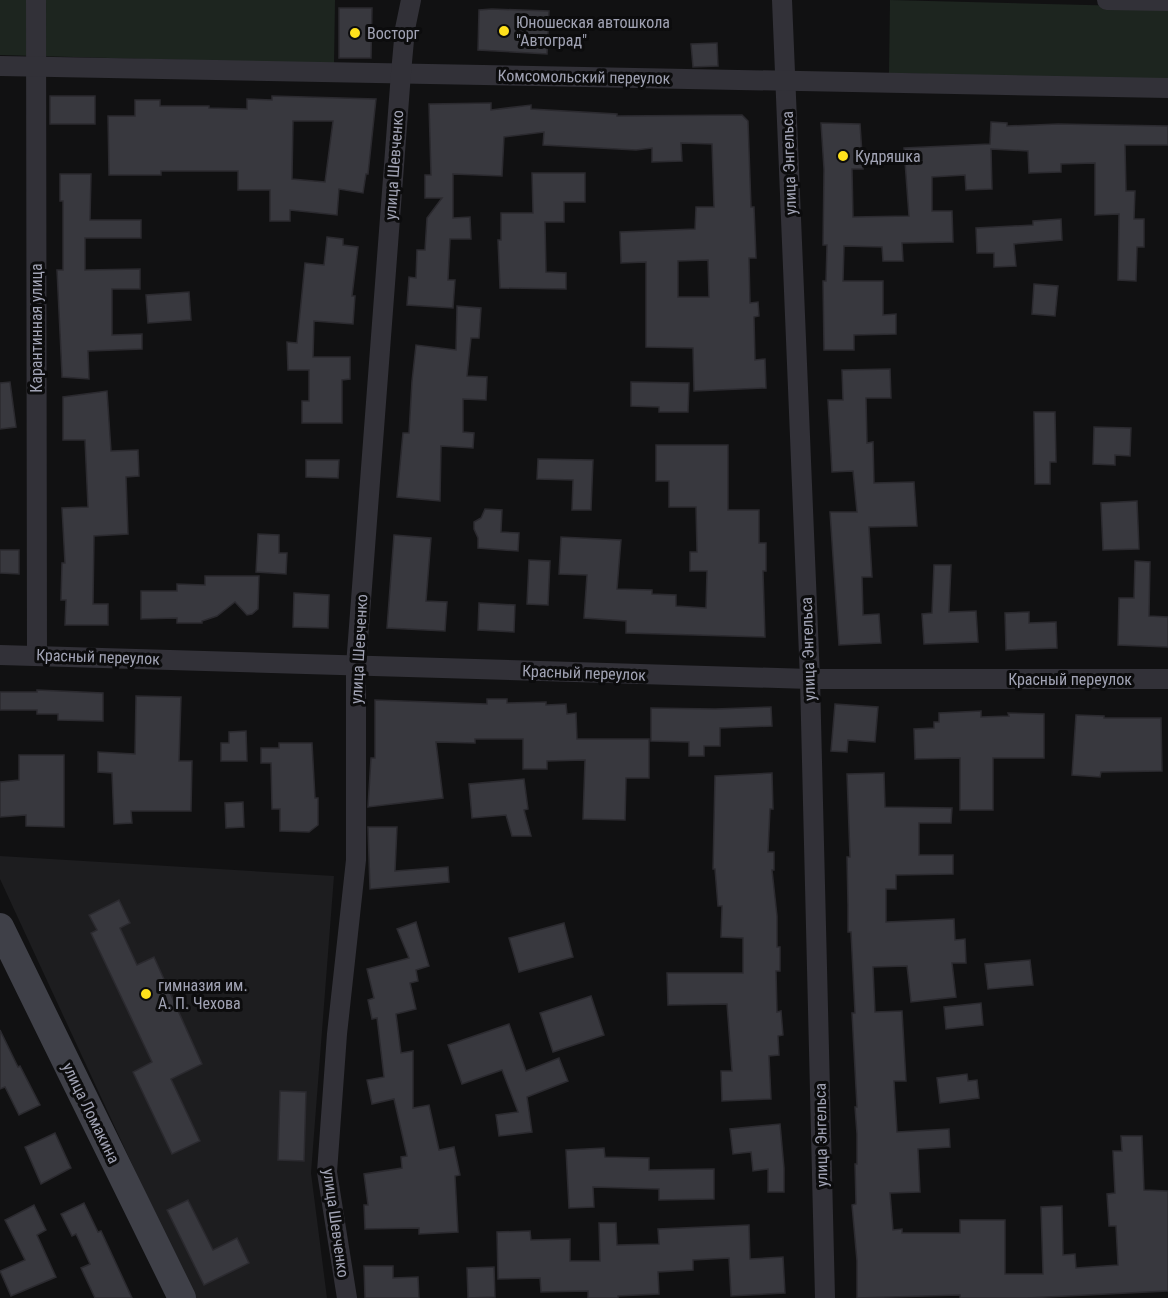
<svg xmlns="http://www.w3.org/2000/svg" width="1168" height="1298" viewBox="0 0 1168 1298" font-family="'Roboto Condensed',sans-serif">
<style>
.built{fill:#1d1d1f}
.green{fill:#1d251f}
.building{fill:#38383e;stroke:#2b2a2f;stroke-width:1.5;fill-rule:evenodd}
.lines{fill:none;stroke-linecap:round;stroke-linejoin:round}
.street{stroke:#323138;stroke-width:20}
.secondary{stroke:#3f4048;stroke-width:28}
.poi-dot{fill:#ffe11c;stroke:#0c0c0d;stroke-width:2}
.labels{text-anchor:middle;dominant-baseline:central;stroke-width:6;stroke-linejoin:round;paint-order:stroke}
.poi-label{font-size:16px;fill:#a1a3b4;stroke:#0c0c0d;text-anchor:start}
.street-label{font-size:16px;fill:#a1a3b4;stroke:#0c0c0d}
</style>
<rect width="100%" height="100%" fill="#111112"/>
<!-- built -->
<path class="built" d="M0,856L334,876L311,1173L327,1298H194L0,879Z"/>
<!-- green -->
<g class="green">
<path d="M0,0H335L334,64L0,55Z"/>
<path d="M890,0L1168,7V80L889,73Z"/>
</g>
<!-- building -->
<g class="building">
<path d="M339,8H372L371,58H339Z"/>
<path d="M492,9L549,11L547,54L478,50L479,10Z"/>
<path d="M717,43L718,66L693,67L691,44Z"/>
<rect x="50" y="96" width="45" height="28"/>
<path d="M272,96L376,99L368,174H366L363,193L339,189L337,215L290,210V221H270V190H238V171H161V175H109L108,116H135V100H160V106H209V108L247,109V99L272,100ZM293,121H333L325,182L292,179Z"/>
<path d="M491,103V110L531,105V109L617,114V116L742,115L748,121L751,207H754L756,258H749L750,303L758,302L759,316L754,317L755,360L765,359L766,388L694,391L693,348L646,347V262L621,263L620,232L695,229L696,207H714L712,144L681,143L682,161L652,162V148L636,150L543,145L544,132L504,137L502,176L453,174V218L470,217L471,239H450L448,280H455L453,308L407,305L409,277L416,278L417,250H425L427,218L442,198H425V175H431L429,104ZM708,260L709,297H678V261Z"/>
<path d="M991,122L1007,123V126L1058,124L1168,126V145H1125L1126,191H1135L1134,219H1144V247H1137L1136,281L1118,280L1119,214L1095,215V163L1061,164V172L1029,173L1028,151L991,149L992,189L966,190L965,175L932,177V211H952L953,242L902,243L903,261H883L882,247L844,246L843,281H883V315L896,314V334L854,335V350H824L823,281H826L827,245H823L824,169L821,123L860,124L863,169H852L853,217L909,216L904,148L990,144Z"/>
<path d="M532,173H585V202H564V222H545L546,272L566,273V289L500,288L498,240H501V213H533Z"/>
<path d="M60,174H91L90,220H141V238H85V270L140,269V289H112V335L142,334V349L88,351L89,379L62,377V374L57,270H63V201H60Z"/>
<path d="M1061,219L1062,240L1014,244L1016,266L994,267V253H977L976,228L1033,225V221Z"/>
<path d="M327,237L343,239V245L358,247L352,296H355L353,324L314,321L313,357H350V379L342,380V423H302V401H309V370H288L287,342L297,343L305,263L324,265Z"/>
<path d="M1034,284L1058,286L1055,316L1032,314Z"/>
<path d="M189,292L191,320L148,323L146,295Z"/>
<path d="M457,306L481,308L479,338H471L467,376L487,377L486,400L463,399V432L474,433L473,448L441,446L440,501L397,497L403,433H409L412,381L416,345L456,350Z"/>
<path d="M890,369L891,398H866L867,443L873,442L874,483L914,482L917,526L869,527L872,577H862L863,615L879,614L881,643L839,645L830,512H857L853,471L832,472L828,400H843L842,370Z"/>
<path d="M10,382L16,427L0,429V383Z"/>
<path d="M631,382L689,383L688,412H659V407L631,406Z"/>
<path d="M107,391L111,451L138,450L139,476L126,477L128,534L94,536L93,604H108V625H65L66,600H61L62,563H65L62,508L88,507L85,440H63V397Z"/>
<path d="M1034,412H1055L1056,462H1050V484H1035Z"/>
<path d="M1094,427L1131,428L1130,456L1115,455V465L1093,464Z"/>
<path d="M656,445H728V510H759V543H766V571H763L765,637L626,633V621L584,618L587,575L559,574L561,537L621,540L617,589L652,590V594L676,595V606L706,608L707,571H690V552H697L696,507H669V481H656Z"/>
<path d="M538,459L593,460L591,510H572L573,480L537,479Z"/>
<path d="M306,460H339L338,478L306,477Z"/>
<path d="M1137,501L1139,549L1103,550L1101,503Z"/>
<path d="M485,509L502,510L501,532L519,533L518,551L478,548V538L474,529V522L481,518Z"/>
<path d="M258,534L279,535V553H287L286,574L256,572Z"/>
<path d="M394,535L431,538L426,601L447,602L445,631L387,628Z"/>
<path d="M0,550H19V574L0,573Z"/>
<path d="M529,560L550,561L548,605L527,604Z"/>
<path d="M1135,561L1150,562L1149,616L1168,617V647L1118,645L1119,598H1134Z"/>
<path d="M934,565H951L949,612L976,611L978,642L924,644L922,614L932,613Z"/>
<path d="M205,576H259L258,609L252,614L247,615L235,602L217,616L202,621V623H177V618L141,619V591H177V584L205,585Z"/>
<path d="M294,593L329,595L328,628L293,627Z"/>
<path d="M479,603L515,605L514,632L478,630Z"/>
<path d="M1029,612V623L1056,622L1057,648L1006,650L1005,613Z"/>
<path d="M37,690L103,693V721L58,720V714H37V710H0V692H37Z"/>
<path d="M136,696L181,697L179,761H192L191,811H131L132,823L114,824L112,773L98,772V752L135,754Z"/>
<path d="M487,699H507V703L546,702V705L566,704L567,714L576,713L577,739H649V778H626L625,820L583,819L585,760L547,761V769H523V739H475V743L436,742L443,798L368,807L371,758H375V700L487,704Z"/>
<path d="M835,704L878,707L875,742L848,740L847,752L831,751Z"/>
<path d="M771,707L772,726L720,728V746H704V756H689V742L651,741V708L715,709Z"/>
<path d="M981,711V717L1009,716L1008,713L1044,714V758H993V810H960V758L915,759L914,729L934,728V722H939V713Z"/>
<path d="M1076,715L1104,716V718H1161L1162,771L1101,772L1100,777L1072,775Z"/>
<path d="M246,731L247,761H221V743H229V732Z"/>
<path d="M279,743H312L315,798H318V825L309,832L280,831V809H272L271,763H261V748H279Z"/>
<path d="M19,755H64V827L26,826V815L0,817V782L19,780Z"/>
<path d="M772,773L773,809H770L768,852H774V870H772L777,916V947H780V971H776L777,1012L781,1011L783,1035L778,1036L779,1055L769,1056L771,1099L722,1101L721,1071H732L727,1004L668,1005L667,973H743V938L721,937L722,906H718L715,869H713L715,776Z"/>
<path d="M884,773L885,807L952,808L951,823H919V855H953V874L896,875V889H886V922L954,919L955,940L965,939L966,963H952L956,997L911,1002L907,966L873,967L875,1012L902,1011L906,1081H894L897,1132L949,1129L950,1147L918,1149L920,1192L890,1193L893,1230L902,1229V1233H960V1220H1005V1274H1043L1041,1207L1062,1206L1063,1255L1075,1254L1076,1268L1118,1265L1116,1226H1109L1107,1194L1115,1193L1113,1151H1122L1121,1136H1142L1144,1190L1168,1191V1291L1027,1298H960V1295L857,1298V1261L852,1205L856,1204L855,1164H857V1134L855,1107H857L852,1013H855L851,932H848V906L847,857H850L847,774Z"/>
<path d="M524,779L528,809L524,810L531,836H512L506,815L472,818L469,784Z"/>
<path d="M243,802L244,827L226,828L225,803Z"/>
<path d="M368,827H397L395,871L448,867L449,882L370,889Z"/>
<path d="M119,900L130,923L120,928L137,965L154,957L202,1064L171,1079L200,1141L172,1154L133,1072L152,1062L91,933L97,930L89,915Z"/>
<path d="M416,922L429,966L416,970L418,981L410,983L416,1009L396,1014L401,1053L413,1051V1108L429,1105L439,1150L454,1147L460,1175L455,1176L458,1232L419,1234V1228L365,1229L364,1205H368L364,1174L402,1168L401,1157L407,1156L394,1099L372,1104L367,1080L384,1077L377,1018L372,1019L368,1000L374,998L367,969L409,958L397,929Z"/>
<path d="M564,923L573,957L519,972L509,938Z"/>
<path d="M1030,960L1033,985L988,989L985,964Z"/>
<path d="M591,996L604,1035L553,1052L540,1013Z"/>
<path d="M981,1003L983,1025L946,1029L944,1007Z"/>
<path d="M509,1024L526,1071L559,1058L568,1081L527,1097L532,1132L499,1136L496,1115L518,1112L502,1070L462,1084L448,1045Z"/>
<path d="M0,1030L18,1067L20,1066L40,1105L19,1115L5,1087L0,1089Z"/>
<path d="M967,1074L968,1081L977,1080L979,1098L940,1103L937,1078Z"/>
<path d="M280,1091L306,1092L304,1161L278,1160Z"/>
<path d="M780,1124L784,1168V1192H768V1169L753,1171L751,1152L733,1154L730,1129Z"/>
<path d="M55,1133L71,1168L41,1184L25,1147Z"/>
<path d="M604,1148L605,1157L649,1158V1170L714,1169V1199L659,1200V1189L593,1187L594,1207L569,1208L566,1150Z"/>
<path d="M188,1200L213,1250L237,1238L249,1263L204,1285L167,1210Z"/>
<path d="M84,1203L98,1232L101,1231L132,1298H95L81,1268L90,1264L76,1234L72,1236L61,1214Z"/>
<path d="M34,1205L46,1230L37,1235L56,1277L11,1296L0,1271L25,1260L5,1220Z"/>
<path d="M599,1223H616L617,1245L659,1244L658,1229L749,1225L750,1259L783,1257L785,1293L731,1296L729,1258L693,1260V1270L658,1272L659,1294L618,1296V1298H588V1291L541,1292L540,1278L498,1279L497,1232L530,1231L531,1240L570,1239V1261H600Z"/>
<path d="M364,1266H393V1278L418,1277L419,1298H365Z"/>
<path d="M494,1267L495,1297L468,1298L467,1268Z"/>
</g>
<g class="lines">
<!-- street -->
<g class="street">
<path d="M36,0L37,655"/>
<path d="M782,0L810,679L825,1298"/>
<path d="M1107,0L1168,1"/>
<path d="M0,66L1168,88"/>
<path d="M0,655L810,679H1168"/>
<path d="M347,1298L327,1172L337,1034L356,860V666L401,73L405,29L411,0"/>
</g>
<!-- secondary -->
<path class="secondary" d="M0,927L182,1298"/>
</g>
<!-- markers -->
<g class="poi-dot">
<circle cx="504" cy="31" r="6"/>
<circle cx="355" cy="33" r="6"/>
<circle cx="843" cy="156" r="6"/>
<circle cx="146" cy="994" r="6"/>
</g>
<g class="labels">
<!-- poi labels -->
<g class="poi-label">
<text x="516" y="22">Юношеская автошкола<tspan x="516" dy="18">"Автоград"</tspan></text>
<text x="367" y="33">Восторг</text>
<text x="855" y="156">Кудряшка</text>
<text x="158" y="985">гимназия им.<tspan x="158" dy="18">А. П. Чехова</tspan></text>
</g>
<!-- street labels -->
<g class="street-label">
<text transform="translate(584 77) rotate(1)">Комсомольский переулок</text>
<text transform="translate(789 163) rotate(-92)">улица Энгельса</text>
<text transform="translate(394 165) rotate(-86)">улица Шевченко</text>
<text transform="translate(36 328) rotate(-90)">Карантинная улица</text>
<text transform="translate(359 649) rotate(-87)">улица Шевченко</text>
<text transform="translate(808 649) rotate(-92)">улица Энгельса</text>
<text transform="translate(98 657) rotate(2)">Красный переулок</text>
<text transform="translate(584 673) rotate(2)">Красный переулок</text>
<text x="1070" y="679">Красный переулок</text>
<text transform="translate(91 1113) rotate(64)">улица Ломакина</text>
<text transform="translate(821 1135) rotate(-91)">улица Энгельса</text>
<text transform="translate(336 1223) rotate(82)">улица Шевченко</text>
</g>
</g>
</svg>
